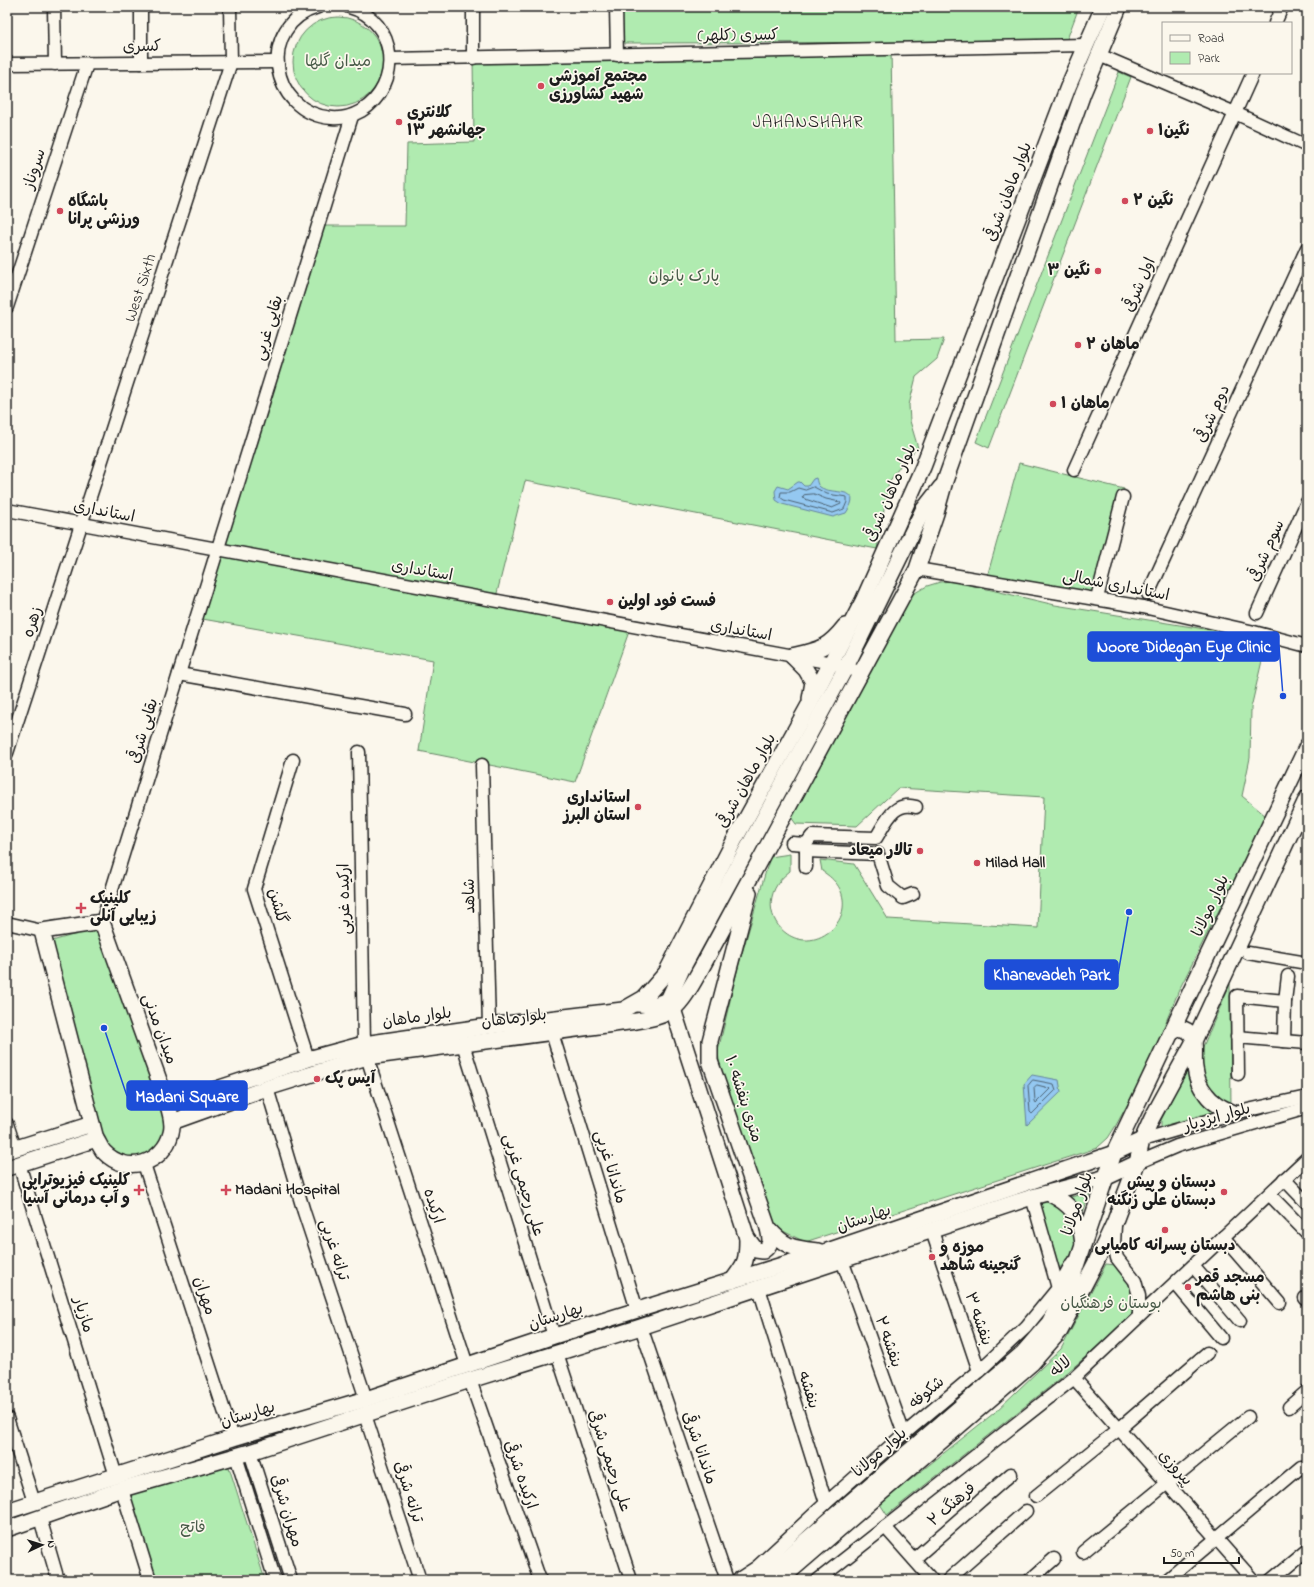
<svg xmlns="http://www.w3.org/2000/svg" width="1314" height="1587" viewBox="0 0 1314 1587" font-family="'Indie Flower','Playpen Sans Arabic',sans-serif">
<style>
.green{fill:#b0ebb0;stroke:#668466}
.water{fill:#94c8f1;stroke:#64839c}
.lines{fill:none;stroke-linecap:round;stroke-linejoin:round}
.shore{stroke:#4c6171;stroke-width:1}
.minor-casing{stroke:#1c1c1c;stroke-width:15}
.major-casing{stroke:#1c1c1c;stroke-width:18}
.minor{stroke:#fbf7ec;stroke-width:12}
.major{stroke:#fbf7ec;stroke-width:15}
.poi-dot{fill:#d1495b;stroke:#fbf7ec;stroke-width:1.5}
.labels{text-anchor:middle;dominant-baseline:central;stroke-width:3.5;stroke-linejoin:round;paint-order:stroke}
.street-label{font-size:16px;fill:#1c1c1c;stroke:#fbf7ec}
.park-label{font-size:16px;fill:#485a48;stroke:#fbf7ec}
.poi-label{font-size:16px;font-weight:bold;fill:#1c1c1c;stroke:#fbf7ec;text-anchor:start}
.neighbourhood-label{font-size:17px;letter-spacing:1px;fill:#1c1c1c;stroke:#fbf7ec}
.leader{fill:none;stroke:#1d4ed8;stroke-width:1.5}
.callout-dot{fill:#1d4ed8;stroke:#fbf7ec;stroke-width:1.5}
.callout{fill:#1d4ed8;stroke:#1d4ed8;stroke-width:1.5}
.callout-label{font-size:17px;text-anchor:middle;font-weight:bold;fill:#fff}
</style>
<rect width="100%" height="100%" fill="#fbf7ec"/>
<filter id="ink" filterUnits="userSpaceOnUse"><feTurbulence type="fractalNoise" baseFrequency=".025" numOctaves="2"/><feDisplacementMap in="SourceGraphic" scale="8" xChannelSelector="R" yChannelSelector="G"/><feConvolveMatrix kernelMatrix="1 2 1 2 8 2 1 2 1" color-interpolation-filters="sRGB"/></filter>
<g filter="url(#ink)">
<!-- green -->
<g class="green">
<path d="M620,7H1079L1066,42L621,43Z"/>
<circle cx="338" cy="62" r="45"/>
<path d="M891,49L896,340L944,339L937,359L916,377L909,405L910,421L918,448L905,459L889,482L877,549L525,481L495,601L631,626L575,782L419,751L433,660L197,618L320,226H405L407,144L474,142L473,58Z"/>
<path d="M1119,72L1131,77L989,448L976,442Z"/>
<path d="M1019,463L1124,489L1094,597L987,577Z"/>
<path d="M953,581L1055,605L1267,639L1251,708L1250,758L1242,796L1266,816L1179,990L1145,1073L1115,1127L1108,1138L1097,1148L805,1242L773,1226L725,1086L719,1061L718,1051L738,967L770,857L790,854V871C744,906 792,962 830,931C837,925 842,917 843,908C845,891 836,880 822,871L820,860L854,864L888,919L1038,928L1044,797L898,788L857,826L796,824L791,817L879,651L913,594L927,586L940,582Z"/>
<path d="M98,928L166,1116L167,1131L151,1154L127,1159L110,1150L97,1127L52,941Z"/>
<path d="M1230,984L1231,1111L1204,1083L1199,1056Z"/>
<path d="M1189,1065L1218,1113L1161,1130V1120Z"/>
<path d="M1090,1193L1082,1215L1070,1197Z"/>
<path d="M1044,1199H1051L1070,1215L1077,1239L1073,1252L1064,1264L1056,1271L1037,1203Z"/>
<path d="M1106,1264L1116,1265L1136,1295L1133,1316L1061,1378L887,1515L880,1504L994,1413L1061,1349Z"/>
<path d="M228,1464L265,1580H153L126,1493Z"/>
</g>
<!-- water -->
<g class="water">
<path d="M816,478C817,481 817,485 820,487C833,496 865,485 846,513L833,517L782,504L776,500L775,491L778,486L788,489L798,482H800L804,486H808L813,479Z"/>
<path d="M1032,1075L1059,1080L1061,1092L1027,1125L1024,1084Z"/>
</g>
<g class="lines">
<!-- shore -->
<g class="shore">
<path d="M814,487L827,494L847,497V502L844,509L833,513L784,500L780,497L781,492H790L798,488L805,490Z"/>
<path d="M814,494L826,499L840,502L841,504L832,508L802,498L804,495Z"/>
<path d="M1033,1080L1054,1084L1056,1090L1032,1114L1030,1112L1028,1086Z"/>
<path d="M1037,1085L1049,1088L1050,1089L1036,1103L1035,1101L1034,1088Z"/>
</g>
<!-- minor casing -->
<g class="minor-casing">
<g id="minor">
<path d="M54,7L55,64"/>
<path d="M141,7V63"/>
<path d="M318,7C257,24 268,113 332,118C343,119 352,116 361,111C403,86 398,20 349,7"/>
<path d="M473,7V58"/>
<path d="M616,7L617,55"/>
<path d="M1275,23L1282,7"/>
<path d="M1099,55L1235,113L1307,146"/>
<path d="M390,59L1085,45"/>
<path d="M7,64L277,62"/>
<path d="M7,307L87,64"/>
<path d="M1074,470L1253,73"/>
<path d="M7,510L832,663L862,673"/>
<path d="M917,569L1143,607L1250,631L1307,646"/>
<path d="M1148,594L1307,248"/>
<path d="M1097,598L1123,497"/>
<path d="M1257,613L1307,502"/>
<path d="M179,674L405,714"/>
<path d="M359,752L364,1044"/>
<path d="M7,753L231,62L230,7"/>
<path d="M293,760L254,889L308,1059"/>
<path d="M482,765L489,1026"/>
<path d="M792,843L806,844V851L878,854L888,886L903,898L913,894"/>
<path d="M806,844L812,836L876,838C886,822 894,800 916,807"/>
<path d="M806,867V851"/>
<path d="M102,922L352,116"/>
<path d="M7,923L42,931"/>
<path d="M1248,953L1307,963"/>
<path d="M552,1033L637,1310"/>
<path d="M1237,1037L1307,1043"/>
<path d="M1284,1041L1285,1001L1288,976"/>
<path d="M463,1044L554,1336"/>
<path d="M367,1057L467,1365"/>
<path d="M1238,1074L1237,996L1285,1001"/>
<path d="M267,1088L304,1212L366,1399"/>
<path d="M7,1124L15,1148"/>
<path d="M1142,1140L1234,1113L1307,1097"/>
<path d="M1137,1163L1177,1146L1307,1108"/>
<path d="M19,1164L116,1476"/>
<path d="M144,1164L233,1438"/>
<path d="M1284,1179L1307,1203"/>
<path d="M1269,1194L1307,1233"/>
<path d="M1032,1197L1058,1288"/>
<path d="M1115,1225L1114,1245L1117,1258L1135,1281L1139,1296V1316"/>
<path d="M932,1231L979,1371"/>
<path d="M1223,1237L1280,1303"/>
<path d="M842,1260L904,1434"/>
<path d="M1193,1266L1240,1321"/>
<path d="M1175,1283L1221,1338"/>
<path d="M759,1288L826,1503"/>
<path d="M1305,1298L1307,1300"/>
<path d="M641,1327L727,1580"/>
<path d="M557,1353L631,1580"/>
<path d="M1074,1378L1253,1580"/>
<path d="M470,1380L540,1580"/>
<path d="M1289,1407L1307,1391"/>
<path d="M365,1415L420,1580"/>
<path d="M7,1418L34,1502"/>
<path d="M250,1452L291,1580"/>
<path d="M236,1456L275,1580"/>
<path d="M124,1496L150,1580"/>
<path d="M1036,1496L1119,1429L1207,1353"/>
<path d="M42,1525L58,1580"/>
<path d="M885,1527L932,1580"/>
<path d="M1083,1552L1248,1417"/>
<path d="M914,1559L1011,1474"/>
<path d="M737,1580L757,1567L826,1503L904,1434L979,1371L1026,1327L1058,1288L1072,1263"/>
<path d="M818,1580L1074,1378L1307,1158"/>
<path d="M948,1580L1026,1511"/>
<path d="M1030,1580L1054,1559"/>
<path d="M1167,1580L1301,1467"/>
<path d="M1271,1580L1307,1550"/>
</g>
</g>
<!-- major casing -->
<g class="major-casing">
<g id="major">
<path d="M792,656C818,650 827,649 845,626"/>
<path d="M792,656L806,670L813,682L810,699"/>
<path d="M749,893L710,1041V1061L768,1228C786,1248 792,1248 818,1251"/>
<path d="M102,922L168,1105C170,1114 174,1123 171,1133C164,1163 127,1176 104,1152C101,1149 99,1143 96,1139L42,931Z"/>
<path d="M668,1001L673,1009L747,1238C747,1261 746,1263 732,1281"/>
<path d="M636,1004L654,1005L668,1000L682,969L846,667L923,510L941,487"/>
<path d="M1171,1033L1180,1028C1184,1029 1188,1030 1191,1034C1197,1042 1193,1058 1195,1068C1196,1077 1200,1087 1206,1094C1213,1104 1223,1108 1234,1113"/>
<path d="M168,1105L308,1059L364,1044L489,1026L623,1010L644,998L666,973L735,839L809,705L863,601L923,467L1068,87L1103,7"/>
<path d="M172,1122L267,1088L367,1057L636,1021C648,1019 663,1017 673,1009C684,1001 695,979 702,967L917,569L936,513L945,481L1083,93L1119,7"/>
<path d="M7,1151L92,1124"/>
<path d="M7,1168L96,1139"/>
<path d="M1048,1193C1073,1205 1080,1216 1083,1244"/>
<path d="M747,1238L756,1250L763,1251C773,1244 770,1239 768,1228"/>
<path d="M7,1511L233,1438L366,1399L554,1336L827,1251L1114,1153L1142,1140"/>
<path d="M7,1529L122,1489L250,1452L470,1380L641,1327L1032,1197L1107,1177L1137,1163"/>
<path d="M760,1580L1023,1353L1049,1323L1071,1281L1114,1153L1307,746"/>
<path d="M780,1580L1032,1363L1060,1331L1096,1262L1115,1221L1137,1163L1142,1140L1152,1118L1194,1041L1307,798"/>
</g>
</g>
<!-- minor -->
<use href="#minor" class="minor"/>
<!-- major -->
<use href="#major" class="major"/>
</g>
</g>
<!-- markers -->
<g class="poi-dot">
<circle cx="541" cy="86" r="4"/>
<circle cx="399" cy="122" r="4"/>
<circle cx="1150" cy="131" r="4"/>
<circle cx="1125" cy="201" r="4"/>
<circle cx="60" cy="211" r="4"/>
<circle cx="1098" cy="271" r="4"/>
<circle cx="1078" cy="345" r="4"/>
<circle cx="1053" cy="404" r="4"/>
<circle cx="610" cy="602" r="4"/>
<circle cx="638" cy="807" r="4"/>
<circle cx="920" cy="851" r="4"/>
<circle cx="977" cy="863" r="4"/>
<path d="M79 902h4v4h4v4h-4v4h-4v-4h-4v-4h4z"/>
<circle cx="317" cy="1079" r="4"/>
<path d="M137 1184h4v4h4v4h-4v4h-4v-4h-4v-4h4z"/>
<path d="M224 1184h4v4h4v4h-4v4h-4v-4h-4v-4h4z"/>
<circle cx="1224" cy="1192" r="4"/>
<circle cx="1165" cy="1230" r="4"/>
<circle cx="932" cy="1257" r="4"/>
<circle cx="1188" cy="1287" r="4"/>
</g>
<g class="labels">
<!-- street labels -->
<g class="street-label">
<text transform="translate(738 36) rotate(-1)">کسری (کلهر)</text>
<text transform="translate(142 47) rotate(-1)">کسری</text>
<text transform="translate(35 169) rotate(-72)">سروناز</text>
<text transform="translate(1009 192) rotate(-69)">بلوار ماهان شرقی</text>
<text transform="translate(1140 285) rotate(-66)">اول شرقی</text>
<text transform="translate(141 288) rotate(-72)">West Sixth</text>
<text transform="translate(269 328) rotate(-73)">بقایى غربی</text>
<text transform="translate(1213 414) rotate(-65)">دوم شرقی</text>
<text transform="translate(891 493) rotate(-66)">بلوار ماهان شرقی</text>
<text transform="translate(104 512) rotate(11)">استانداری</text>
<text transform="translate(1267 551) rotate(-66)">سوم شرقی</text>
<text transform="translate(422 571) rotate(10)">استانداری</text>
<text transform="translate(1116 586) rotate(11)">استانداری شمالی</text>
<text transform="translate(33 622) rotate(-72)">زهره</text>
<text transform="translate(741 631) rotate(10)">استانداری</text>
<text transform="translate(144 731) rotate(-73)">بقایى شرقی</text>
<text transform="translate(747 781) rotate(-61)">بلوار ماهان شرقی</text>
<text transform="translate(470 896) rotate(-91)">شاهد</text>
<text transform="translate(345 899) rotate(-91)">ارکیده غربی</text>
<text transform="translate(277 906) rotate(75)">گلشن</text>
<text transform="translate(1211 906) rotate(-65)">بلوار مولانا</text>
<text transform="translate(417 1018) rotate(-8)">بلوار ماهان</text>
<text transform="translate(514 1019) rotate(-7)">بلوارماهان</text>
<text transform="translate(159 1029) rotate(70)">میدان مدنی</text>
<text transform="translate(743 1099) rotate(72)">۱۰ متری بنفشه</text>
<text transform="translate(1217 1118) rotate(-16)">بلوار ایزدیار</text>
<text transform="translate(610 1167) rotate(73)">ماندانا غربی</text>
<text transform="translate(523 1185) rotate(73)">علی رحیمی غربی</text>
<text transform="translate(1078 1204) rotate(-71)">بلوار مولانا</text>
<text transform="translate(433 1206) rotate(72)">ارکیده</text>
<text transform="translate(864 1219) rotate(-19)">بهارستان</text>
<text transform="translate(334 1250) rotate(72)">ترانه غربی</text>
<text transform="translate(204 1296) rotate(72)">مهران</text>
<text transform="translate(83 1315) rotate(73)">مازیار</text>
<text transform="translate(556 1317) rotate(-18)">بهارستان</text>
<text transform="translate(978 1319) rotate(71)">بنفشه ۳</text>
<text transform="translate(888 1342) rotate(71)">بنفشه ۲</text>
<text transform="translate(1061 1367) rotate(-40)">لاله</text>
<text transform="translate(808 1390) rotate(73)">بنفشه</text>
<text transform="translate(927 1393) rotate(-40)">شکوفه</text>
<text transform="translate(248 1415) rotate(-17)">بهارستان</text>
<text transform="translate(699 1448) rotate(71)">ماندانا شرقی</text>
<text transform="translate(880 1453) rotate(-41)">بلوار مولانا</text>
<text transform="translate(609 1461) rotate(72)">علی رحیمی شرقی</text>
<text transform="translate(1175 1468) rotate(48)">پیروزی</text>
<text transform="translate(520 1475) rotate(71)">ارکیده شرقی</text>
<text transform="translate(408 1492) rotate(72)">ترانه شرقی</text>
<text transform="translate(952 1505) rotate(-41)">فرهنگ ۲</text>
<text transform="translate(286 1511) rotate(73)">مهران شرقی</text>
</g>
<!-- park labels -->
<g class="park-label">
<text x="338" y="62">میدان گلها</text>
<text x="684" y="277">پارک بانوان</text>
<text x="1111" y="1304">بوستان فرهنگیان</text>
<text x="193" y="1528">فاتح</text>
</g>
<!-- poi labels -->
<g class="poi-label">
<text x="549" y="77">مجتمع آموزشی<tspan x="549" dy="18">شهید کشاورزی</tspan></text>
<text x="407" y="113">کلانتری<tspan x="407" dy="18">۱۳ جهانشهر</tspan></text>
<text x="1158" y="131">نگین۱</text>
<text x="1133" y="201">نگین ۲</text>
<text x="68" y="202">باشگاه<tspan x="68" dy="18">ورزشی پرانا</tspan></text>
<text x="1090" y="271" text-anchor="end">نگین ۳</text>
<text x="1086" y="345">ماهان ۲</text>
<text x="1061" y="404">ماهان ۱</text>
<text x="618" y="602">فست فود اولین</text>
<text x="630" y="798" text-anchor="end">استانداری<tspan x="630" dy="18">استان البرز</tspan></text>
<text x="912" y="851" text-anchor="end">تالار میعاد</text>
<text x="985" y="863">Milad Hall</text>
<text x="90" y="899">کلینیک<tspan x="90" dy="18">زیبایی آنلی</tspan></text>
<text x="325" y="1079">آیس پک</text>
<text x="130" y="1181" text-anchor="end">کلینیک فیزیوتراپی<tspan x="130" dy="18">و آب درمانی آسیا</tspan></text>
<text x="1216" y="1183" text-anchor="end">دبستان و پیش<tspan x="1216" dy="18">دبستان علی زنگنه</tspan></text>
<text x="235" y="1190">Madani Hospital</text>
<text x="1165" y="1246" text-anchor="middle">دبستان پسرانه کامیابی</text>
<text x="940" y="1248">موزه و<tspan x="940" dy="18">گنجینه شاهد</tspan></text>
<text x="1196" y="1278">مسجد قمر<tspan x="1196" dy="18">بنی هاشم</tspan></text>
</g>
<!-- neighbourhood labels -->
<g class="neighbourhood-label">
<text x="808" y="122">JAHANSHAHR</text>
</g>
</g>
<!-- callouts -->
<path class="leader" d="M1283 696L1279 646M1129 912L1118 974M104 1028L127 1096"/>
<g class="callout-dot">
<circle cx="1283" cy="696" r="4"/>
<circle cx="1129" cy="912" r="4"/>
<circle cx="104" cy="1028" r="4"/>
</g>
<g class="callout">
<rect x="1088" y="632" width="191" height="29" rx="4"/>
<rect x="985" y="960" width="133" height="29" rx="4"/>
<rect x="127" y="1081" width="120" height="29" rx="4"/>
</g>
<g class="callout-label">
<text x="1184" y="652">Noore Didegan Eye Clinic</text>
<text x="1052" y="980">Khanevadeh Park</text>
<text x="187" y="1102">Madani Square</text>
</g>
<!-- margin -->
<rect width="1314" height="1587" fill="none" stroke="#fbf7ec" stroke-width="24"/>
<rect x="12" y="12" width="1290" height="1563" fill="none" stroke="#1c1c1c" stroke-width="1.5" filter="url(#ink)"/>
<!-- legend -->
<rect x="1162" y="22" width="130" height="52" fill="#fbf7ec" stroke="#a29f99"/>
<rect x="1170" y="35" width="20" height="6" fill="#fbf7ec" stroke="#a29f99"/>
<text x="1198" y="42" font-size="12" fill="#1c1c1c">Road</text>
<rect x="1170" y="52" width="20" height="12" fill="#b0ebb0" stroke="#a29f99"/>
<text x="1198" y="62" font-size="12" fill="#1c1c1c">Park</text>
<!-- north arrow -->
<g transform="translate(42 1545) rotate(86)" stroke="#fbf7ec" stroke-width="3" paint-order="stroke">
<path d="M0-3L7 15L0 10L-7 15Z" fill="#1c1c1c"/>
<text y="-6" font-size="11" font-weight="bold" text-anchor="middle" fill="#1c1c1c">N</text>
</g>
<!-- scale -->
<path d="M1164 1557v6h75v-6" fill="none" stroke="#1c1c1c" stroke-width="2"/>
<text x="1170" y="1557" font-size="12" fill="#1c1c1c" stroke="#fbf7ec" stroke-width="3" paint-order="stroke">50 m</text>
</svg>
